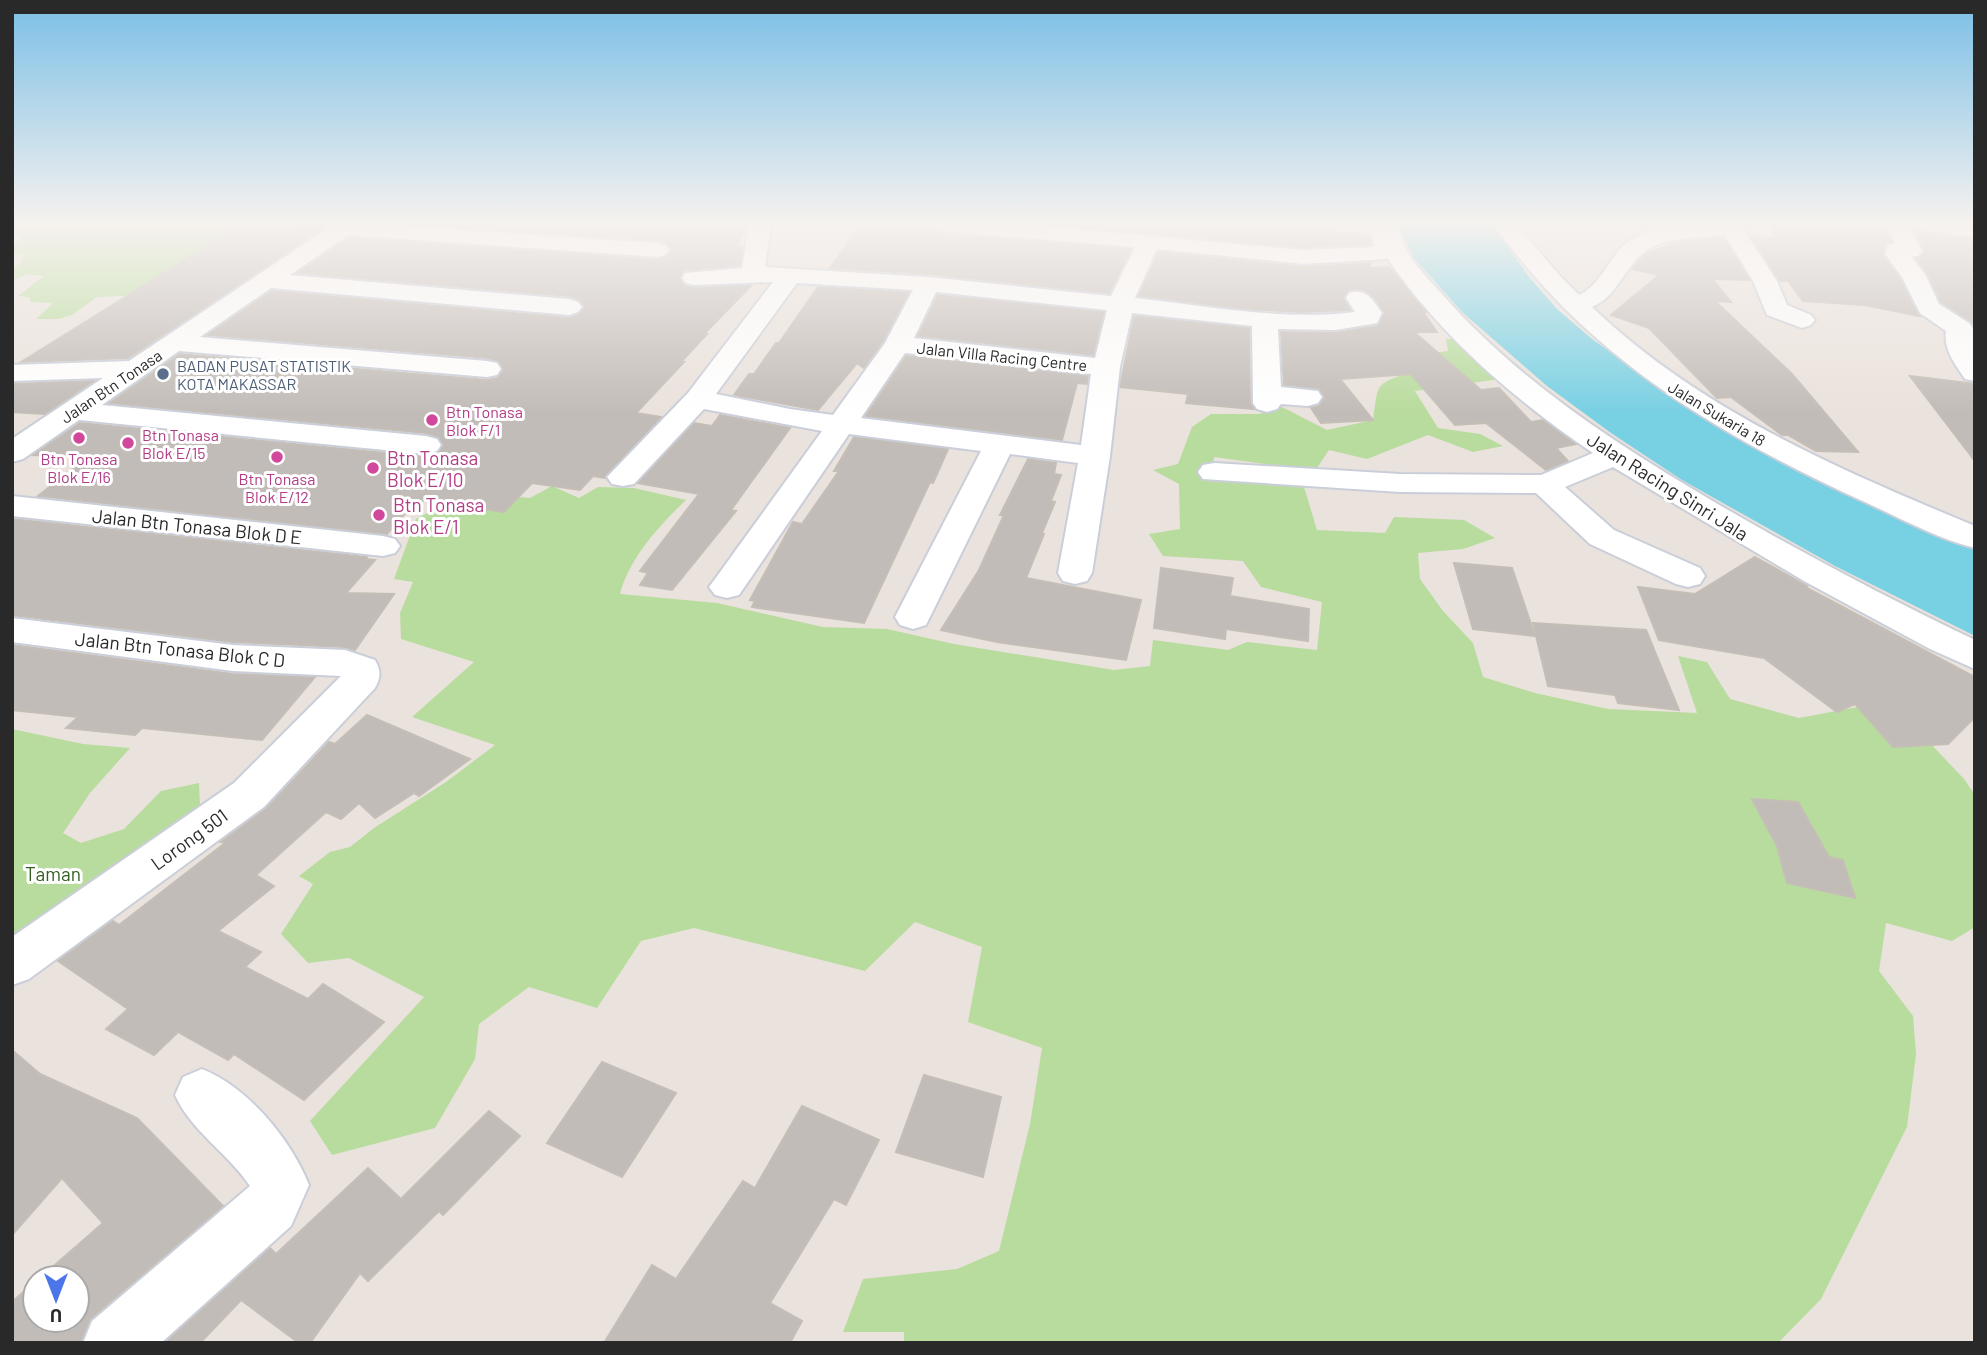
<svg xmlns="http://www.w3.org/2000/svg" width="1987" height="1355" viewBox="0 0 1987 1355" font-family="Barlow,sans-serif">
<style>
.green{fill:#b8dc9d}
.water{fill:#78d0e3}
.building{fill:#c2bcb8;stroke:#c5beb6;stroke-width:2}
.lines{fill:none;stroke-linecap:round;stroke-linejoin:round}
.minor-casing{stroke:#caced9;stroke-width:4}
.minor{fill:#fff;fill-rule:evenodd}
.service-dot{fill:#5c6f8a;stroke:#fff;stroke-width:2.5}
.hotel-dot{fill:#d1479c;stroke:#fff;stroke-width:2.5}
.labels{text-anchor:middle;dominant-baseline:central;stroke-width:6;stroke-linejoin:round;paint-order:stroke}
.far-street-label{font-size:16px;fill:#292929;stroke:#fff}
.far-service-label{font-size:16px;fill:#4e5e75;stroke:#fff;text-anchor:start}
.far-hotel-label{font-size:16px;fill:#b23c85;stroke:#fff;text-anchor:start}
.hotel-label{font-size:19px;fill:#b23c85;stroke:#fff;text-anchor:start}
.street-label{font-size:19px;fill:#292929;stroke:#fff}
.park-label{font-size:19px;fill:#335e20;stroke:#fff}
</style>
<rect width="100%" height="100%" fill="#eae2dc"/>
<!-- green -->
<g class="green">
<path d="M12,224H335L247,282L162,280L125,296L97,297L72,315L58,319H36L53,303L31,302L29,297L18,296L44,276L28,274L12,281V269L21,263L23,254L12,253V246L19,240L18,234L12,233Z"/>
<path d="M1468,338L1514,377L1415,391L1438,428L1480,434L1503,446L1473,452L1428,435L1367,459L1329,450L1315,471L1214,457L1211,481L1304,487L1317,530L1385,533L1394,517L1464,520L1495,538L1463,549L1418,553L1420,579L1443,611L1473,643L1483,677L1535,693L1608,709L1697,713L1678,656L1707,662L1730,699L1799,718L1890,701L1964,779L1975,795V927L1952,941L1886,923L1879,971L1913,1016L1916,1054L1907,1127L1821,1299L1778,1343H904V1332H843L863,1279L957,1269L999,1251L1030,1124L1042,1048L968,1022L982,947L915,922L865,971L694,928L641,941L597,1008L529,987L479,1024L475,1059L435,1128L332,1155L310,1121L424,997L349,958L308,963L281,934L313,884L299,876L330,852L350,847L374,828L446,782L495,745L412,717L474,662L401,639L400,613L413,582L394,579L416,519L467,492L530,498L552,486L579,498L598,487L634,488L686,500C659,526 630,557 620,594L717,603L823,627L887,629L954,644L1114,670L1150,666L1153,640L1228,650L1247,642L1317,650L1322,602L1261,587L1243,561L1163,556L1149,534L1180,529L1179,484L1153,470L1178,464L1192,427L1211,414H1260L1278,405L1327,430L1373,420C1378,386 1374,383 1409,373L1401,357L1448,351L1446,339Z"/>
<path d="M12,729L83,744L130,748L90,793L63,833L81,843L124,829L161,791L199,783L200,806L12,953Z"/>
</g>
<!-- water -->
<path class="water" d="M1398,224H1492L1529,277L1557,309L1592,339L1689,408L1750,443L1891,514L1975,550V636L1835,566L1682,480L1611,433L1547,386L1462,312L1414,258Z"/>
<!-- building -->
<g class="building">
<path d="M408,224H666L700,226L698,229L743,231L737,247H743L740,266L685,270L680,279L684,286L694,288L752,285L704,334H707L681,362H684L636,413L661,417L605,478L593,476L580,490L532,483L504,512L417,500L387,534L38,496L87,457L33,455L80,423L426,457L438,454L443,446L439,438L426,433L109,403L180,354L487,380L498,378L503,370L499,362L488,358L208,335L272,291L569,318L579,314L585,307L580,300L569,296L298,273L349,238L657,260L667,257L672,250L667,243L657,240Z"/>
<path d="M861,224L927,227L945,234L1131,249L1109,293L928,274L830,268Z"/>
<path d="M1044,224H1319L1318,231L1370,235L1371,244L1303,247Z"/>
<path d="M1770,224H1844L1886,229L1891,241L1886,244L1883,256L1900,278L1920,316L1864,305L1803,301L1788,281H1780L1751,236L1777,239Z"/>
<path d="M241,225L321,230L128,358L21,362Z"/>
<path d="M1913,226L1920,232L1975,240V326L1941,302L1928,275L1917,259L1924,250Z"/>
<path d="M1724,238L1749,280L1712,279L1731,302L1715,301L1792,374L1858,452L1816,451L1788,435H1782L1731,397L1717,398L1649,328L1611,315L1659,275L1632,269L1647,253L1678,242Z"/>
<path d="M1159,252L1303,267L1371,263L1369,268L1389,267L1426,312H1423L1437,332H1414L1481,390L1499,388L1531,422L1543,420L1576,444L1556,448L1568,461L1546,470L1486,423L1455,425L1411,374L1340,379L1373,420L1321,423L1311,408L1319,406L1324,398L1320,390L1284,385L1281,332L1336,333L1377,326L1384,312L1374,297L1361,290H1349L1344,299L1350,310L1300,312L1245,309L1139,296Z"/>
<path d="M818,287L909,292L883,342L864,368L857,363L818,410L734,395L749,374H754L776,343H779Z"/>
<path d="M938,295L1104,312L1093,355L918,336Z"/>
<path d="M1134,316L1249,328L1250,403L1254,409L1186,403L1188,394L1120,387Z"/>
<path d="M906,356L1088,376L1087,384L1077,383L1062,440L866,416Z"/>
<path d="M1910,376L1975,384V461Z"/>
<path d="M94,381L45,414L12,412V384Z"/>
<path d="M720,415L790,428L731,510L736,511L672,590L640,585L648,573L640,571L699,494L638,483L694,423L712,426Z"/>
<path d="M854,437L948,449L933,483L930,482L864,623L752,607L755,601L750,600L793,522L802,524L839,471H834Z"/>
<path d="M1028,459L1056,463L1054,474L1061,475L1051,501L1055,502L1042,533L1044,534L1026,578L1141,600L1126,660L997,642L941,630L979,570L1004,515H1000Z"/>
<path d="M12,519L367,557L366,559L375,560L346,593L394,594L355,650L345,647L233,642L12,615Z"/>
<path d="M1755,557L1807,586L1805,587L1975,677V717L1948,744L1893,747L1855,704L1837,712L1764,658L1659,640L1638,587L1695,594Z"/>
<path d="M1454,563L1512,568L1535,636L1473,629Z"/>
<path d="M1161,568L1233,578L1230,596L1309,609L1308,641L1226,629L1225,639L1154,628Z"/>
<path d="M1533,623L1646,630L1679,710L1618,703L1615,695L1548,686Z"/>
<path d="M12,645L233,674L315,677L262,740L142,728L135,735L66,728L78,717L12,710Z"/>
<path d="M367,715L470,759L419,796L414,793L375,818L359,803L341,819L326,812L256,875L274,886L218,931L261,952L245,967L308,999L323,984L384,1022L304,1100L234,1054L228,1060L178,1032L154,1055L106,1029L128,1009L58,961L113,921L119,925L225,843L221,842L266,809L329,742L335,744Z"/>
<path d="M1752,799L1798,802L1829,857L1843,860L1855,898L1787,883L1777,846Z"/>
<path d="M12,1050L40,1074L137,1118L223,1206L90,1319L81,1343H12V1302L35,1282V1320H77V1278H40L103,1223L62,1178L12,1235Z"/>
<path d="M602,1062L676,1093L622,1177L547,1143Z"/>
<path d="M924,1075L1001,1097L983,1177L896,1152Z"/>
<path d="M802,1106L879,1140L846,1205L834,1199L770,1303L802,1321L790,1343H604L652,1265L676,1279L743,1181L755,1188Z"/>
<path d="M489,1111L520,1136L443,1215L439,1211L368,1281L360,1273L310,1343H299L241,1300L200,1343H165L270,1248L276,1254L368,1168L401,1199Z"/>
</g>
<g class="lines">
<!-- minor casing -->
<g class="minor-casing">
<g id="minor">
<path d="M334,224H375L657,243L665,245L669,250L665,255L657,257L348,235L290,275L569,299L578,302L582,307L578,312L569,315L271,288L200,337L487,361L497,363L501,369L497,375L487,377L179,351L102,405L426,436L437,439L441,445L437,451L426,454L79,420L23,459L12,462V439L103,378L12,381V365L129,361Z"/>
<path d="M749,224H771L765,267L928,277L1111,296L1135,247L945,231L937,229L934,224H1020L1303,250L1374,247L1372,233L1377,224H1399C1401,253 1423,273 1442,294C1519,382 1616,444 1716,503C1800,552 1887,598 1975,640V669L1930,649L1804,581L1613,467L1565,487L1614,530L1700,568L1705,576L1700,584L1688,587L1676,584L1590,544L1536,493L1400,492L1203,479L1198,472L1203,465L1214,463L1400,474L1541,475L1593,453C1515,400 1441,337 1388,259L1303,264L1157,249L1135,298C1207,306 1283,321 1355,312L1346,298L1349,293C1367,288 1372,299 1382,313L1377,323L1336,330L1278,329L1281,387L1318,391L1322,397L1318,403L1308,406L1281,404L1277,409L1267,412L1257,409L1253,403L1252,326L1132,313L1120,367L1110,456L1092,573L1087,581L1075,584L1063,581L1058,573L1078,463L1010,454L926,625L913,629L900,625L895,617L981,451L849,434L739,595L727,598L715,595L709,587L715,579L822,431L704,409L634,484L623,486L612,484L607,477L688,393L773,282L694,285L685,283L682,278L685,273L742,268ZM797,283L913,290L885,343L833,415L790,409L716,394ZM936,292L1107,310L1095,358L914,338ZM905,353L1091,374L1081,445L861,418Z"/>
<path d="M1494,224H1516L1560,276L1579,295C1597,287 1607,265 1619,250C1646,219 1703,224 1740,224L1777,281L1787,305L1811,315L1815,320L1811,325L1802,328L1767,315L1753,281L1725,235C1696,238 1658,235 1637,259C1621,276 1614,298 1592,307C1699,410 1840,470 1975,526V548C1938,539 1902,519 1867,503C1723,438 1585,356 1494,224Z"/>
<path d="M1887,224H1909L1922,251L1918,256L1912,257L1926,276L1939,304L1969,323L1973,328L1975,381L1965,379C1955,364 1943,349 1946,331L1920,313L1902,277L1885,254L1888,245L1895,243Z"/>
<path d="M1917,224H1975V237L1920,229Z"/>
<path d="M12,496L383,536L395,539L400,546L395,553L383,556L12,516Z"/>
<path d="M12,618L233,645L345,650L375,660C381,671 381,677 375,688L264,807L29,979L12,985V937L234,783L341,676L233,671L12,642Z"/>
<path d="M202,1069C248,1087 291,1140 309,1185L291,1226L161,1343H83L92,1321L250,1186C228,1153 191,1131 175,1095L183,1077Z"/>
</g>
</g>
<!-- minor -->
<use href="#minor" class="minor"/>
</g>
<!-- sky -->
<linearGradient id="sky" x2="0" y2="1"><stop stop-color="#7bbfe6"/><stop offset="0.54" stop-color="#f6f2ef"/><stop offset="1" stop-color="#f6f2ef" stop-opacity="0"/></linearGradient>
<rect width="1987" height="413" fill="url(#sky)"/>
<!-- markers -->
<circle class="service-dot" cx="163" cy="374" r="7"/>
<g class="hotel-dot">
<circle cx="432" cy="420" r="7"/>
<circle cx="79" cy="438" r="7"/>
<circle cx="128" cy="443" r="7"/>
<circle cx="277" cy="457" r="7"/>
<circle cx="373" cy="468" r="7"/>
<circle cx="379" cy="515" r="7"/>
</g>
<g class="labels">
<!-- far-street labels -->
<g class="far-street-label">
<text transform="translate(1002 356) rotate(6)">Jalan Villa Racing Centre</text>
<text transform="translate(111 386) rotate(-34)">Jalan Btn Tonasa</text>
<text transform="translate(1717 413) rotate(31)">Jalan Sukaria 18</text>
</g>
<!-- far-service labels -->
<g class="far-service-label">
<text x="177" y="365">BADAN PUSAT STATISTIK<tspan x="177" dy="18">KOTA MAKASSAR</tspan></text>
</g>
<!-- far-hotel labels -->
<g class="far-hotel-label">
<text x="446" y="411">Btn Tonasa<tspan x="446" dy="18">Blok F/1</tspan></text>
<text x="142" y="434">Btn Tonasa<tspan x="142" dy="18">Blok E/15</tspan></text>
<text x="79" y="458" text-anchor="middle">Btn Tonasa<tspan x="79" dy="18">Blok E/16</tspan></text>
<text x="277" y="478" text-anchor="middle">Btn Tonasa<tspan x="277" dy="18">Blok E/12</tspan></text>
</g>
<!-- hotel labels -->
<g class="hotel-label">
<text x="387" y="457">Btn Tonasa<tspan x="387" dy="22">Blok E/10</tspan></text>
<text x="393" y="504">Btn Tonasa<tspan x="393" dy="22">Blok E/1</tspan></text>
</g>
<!-- street labels -->
<g class="street-label">
<text transform="translate(1668 486) rotate(32)">Jalan Racing Sinri Jala</text>
<text transform="translate(197 526) rotate(6)">Jalan Btn Tonasa Blok D E</text>
<text transform="translate(180 649) rotate(6)">Jalan Btn Tonasa Blok C D</text>
<text transform="translate(189 839) rotate(-36)">Lorong 501</text>
</g>
<!-- park labels -->
<g class="park-label">
<text x="53" y="873">Taman</text>
</g>
</g>
<!-- border -->
<rect width="1987" height="1355" fill="none" stroke="#292929" stroke-width="28"/>
<!-- north arrow -->
<g transform="translate(56 1299) rotate(180)"><circle r="33" fill="#ffffff" stroke="#a9a9a9" stroke-width="2"/>
<path d="M0-5L12 26L0 18L-12 26Z" fill="#4a76e9"/>
<text y="-10" font-size="19" font-weight="bold" text-anchor="middle" fill="#292929">U</text>
</g>
</svg>
